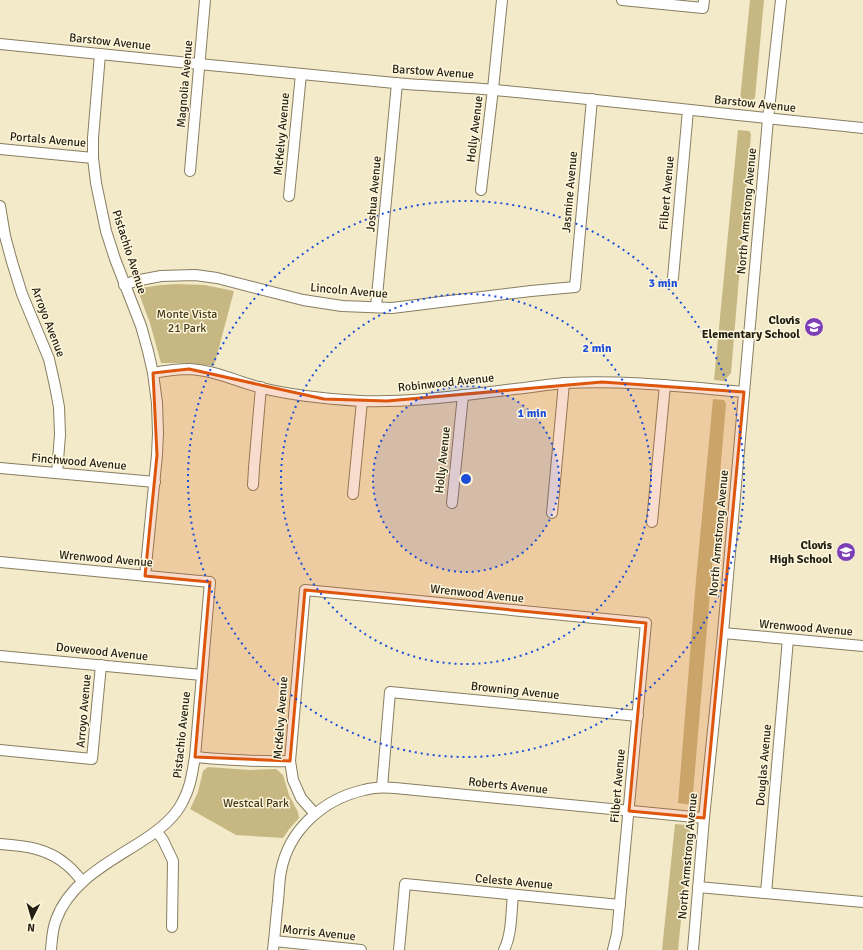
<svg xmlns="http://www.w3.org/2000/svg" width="863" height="950" viewBox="0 0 863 950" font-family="Signika,sans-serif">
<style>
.green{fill:#c7b883}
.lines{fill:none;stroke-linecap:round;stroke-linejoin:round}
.minor-casing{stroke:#877e61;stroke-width:12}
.minor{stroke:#fff;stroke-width:10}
.marked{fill:#de560c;fill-opacity:0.2;stroke:#de560c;stroke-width:3;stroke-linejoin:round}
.ring{fill:none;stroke:#1d4ed8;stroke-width:2;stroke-dasharray:2 4}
.labels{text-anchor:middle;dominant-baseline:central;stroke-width:3;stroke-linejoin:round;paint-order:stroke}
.street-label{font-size:12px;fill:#221f13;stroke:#fff7dd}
.park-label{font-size:12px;fill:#453b19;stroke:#fff7dd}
.poi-label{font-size:12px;font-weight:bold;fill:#221f13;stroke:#fff7dd;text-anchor:end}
.centre{fill:#1d4ed8;stroke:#fff7dd;stroke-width:2}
.ring-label{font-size:12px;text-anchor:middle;font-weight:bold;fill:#1d4ed8;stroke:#fff7dd;stroke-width:3;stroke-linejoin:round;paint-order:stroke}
</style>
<rect width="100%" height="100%" fill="#f3eac9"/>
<!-- green -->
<g class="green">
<path d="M750,0H764L755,98L751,101L740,100Z"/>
<path d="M738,130L749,131L751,134L731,373L724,381L714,380Z"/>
<path d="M176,284L205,285L234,291L214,366L189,363H161L150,323L138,291L140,288L161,285Z"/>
<path d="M713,399L724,400L726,404L692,805L678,803L696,580Z"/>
<path d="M208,767L250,770L276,769L283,775L289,795L298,812L299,818L290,828L283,838L236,835L190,809L198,792L203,771Z"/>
<path d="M675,824L686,825L690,831L678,950H662Z"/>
</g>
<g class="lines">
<!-- minor casing -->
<g class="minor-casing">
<g id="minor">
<path d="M622,0L703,8L704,0"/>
<path d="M0,44C132,57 263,71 395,83C428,86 461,87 495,90C618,101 740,116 863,128"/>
<path d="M100,54L93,138V158L96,183L106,231L115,259L141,326L148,351L153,373L157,403L158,433L157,455L145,576"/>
<path d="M0,149L93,158"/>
<path d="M190,171L205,0"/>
<path d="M481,190L493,89L502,0"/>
<path d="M289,196L301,74"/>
<path d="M0,206L5,236L12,262L22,294L49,359L55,386L59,407L60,435L57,473"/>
<path d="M673,278L688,110"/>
<path d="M124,285L135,281L161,276L195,275L217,278L303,300L342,306L392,308L531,291L575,287L592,99"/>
<path d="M376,307L397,83"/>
<path d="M153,373C164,371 176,369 189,369C214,370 238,382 262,388C294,396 328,399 361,401C415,403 470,394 524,388C538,386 552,384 566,383C626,380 685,387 744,392"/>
<path d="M0,468L155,482"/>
<path d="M253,485L254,468L261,387"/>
<path d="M353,494L362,401"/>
<path d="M452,503L463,395"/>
<path d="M552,513L564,383"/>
<path d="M652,522L665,385"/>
<path d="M0,562L210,582L195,757C192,773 191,786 183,801C175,818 158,831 142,841C110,862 70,881 56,920C52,930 52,940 51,950"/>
<path d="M723,633L863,646"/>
<path d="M0,656L202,675"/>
<path d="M0,750L92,759L101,665"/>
<path d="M195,757C228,760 257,762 290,761"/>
<path d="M382,787L390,692L638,716"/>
<path d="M315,814L301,798L293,780L290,761L305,590L646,623L617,934L613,950"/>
<path d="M157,832L163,840L173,861L172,927"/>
<path d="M0,844C26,846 47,848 67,865C73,870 78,876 82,881"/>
<path d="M698,887L863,902"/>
<path d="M766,893L788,639"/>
<path d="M274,941L361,950"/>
<path d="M273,950C275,934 276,917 278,901C279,891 279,881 281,871C289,829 324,799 364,790C374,787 385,787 395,788L704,818"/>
<path d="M399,950L405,884L620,905"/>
<path d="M504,950C512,934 511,913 513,895"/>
<path d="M693,950L704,818L723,633L768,119L781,0"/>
</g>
</g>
<!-- minor -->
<use href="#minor" class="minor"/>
</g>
<!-- marked area -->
<path class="marked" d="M189,369L324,399L387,401L602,382L744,392L704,818L629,811L646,623L305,590L290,761L195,757L210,582L145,576L157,455L153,373Z"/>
<!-- distance rings -->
<circle cx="466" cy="479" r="93" fill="#1d4ed8" fill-opacity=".12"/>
<g class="ring">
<circle cx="466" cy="479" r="93"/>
<circle cx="466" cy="479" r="185"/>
<circle cx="466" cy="479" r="278"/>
</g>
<!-- icons -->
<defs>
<g id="school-disc" transform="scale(1)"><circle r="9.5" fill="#7c3fb5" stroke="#fff7dd"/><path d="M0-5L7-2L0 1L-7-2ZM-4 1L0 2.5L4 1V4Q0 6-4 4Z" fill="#fff"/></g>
</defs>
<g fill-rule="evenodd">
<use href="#school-disc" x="814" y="327"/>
<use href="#school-disc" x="846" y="552"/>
</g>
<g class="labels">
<!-- street labels -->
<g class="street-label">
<text transform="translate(110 42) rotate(6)">Barstow Avenue</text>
<text transform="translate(433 72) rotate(4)">Barstow Avenue</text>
<text transform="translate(185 84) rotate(-85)">Magnolia Avenue</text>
<text transform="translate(755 104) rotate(6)">Barstow Avenue</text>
<text transform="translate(475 129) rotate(-83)">Holly Avenue</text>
<text transform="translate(282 134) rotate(-85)">McKelvy Avenue</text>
<text transform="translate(48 140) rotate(5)">Portals Avenue</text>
<text transform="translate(570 192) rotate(-85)">Jasmine Avenue</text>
<text transform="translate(667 193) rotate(-85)">Filbert Avenue</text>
<text transform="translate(374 194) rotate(-85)">Joshua Avenue</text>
<text transform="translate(747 211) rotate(-85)">North Armstrong Avenue</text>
<text transform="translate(129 252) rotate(72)">Pistachio Avenue</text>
<text transform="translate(349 291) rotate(5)">Lincoln Avenue</text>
<text transform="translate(48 322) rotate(69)">Arroyo Avenue</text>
<text transform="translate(446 383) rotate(-6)">Robinwood Avenue</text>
<text transform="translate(443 460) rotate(-84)">Holly Avenue</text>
<text transform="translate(79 462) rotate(5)">Finchwood Avenue</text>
<text transform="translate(719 533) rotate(-85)">North Armstrong Avenue</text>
<text transform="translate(106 559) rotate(5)">Wrenwood Avenue</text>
<text transform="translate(477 594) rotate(6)">Wrenwood Avenue</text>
<text transform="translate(806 628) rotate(5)">Wrenwood Avenue</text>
<text transform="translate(102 652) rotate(6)">Dovewood Avenue</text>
<text transform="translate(515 691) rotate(6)">Browning Avenue</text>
<text transform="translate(84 711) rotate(-85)">Arroyo Avenue</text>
<text transform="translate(281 718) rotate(-86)">McKelvy Avenue</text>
<text transform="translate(182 735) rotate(-84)">Pistachio Avenue</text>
<text transform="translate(764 765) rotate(-85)">Douglas Avenue</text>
<text transform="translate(508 786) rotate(6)">Roberts Avenue</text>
<text transform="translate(618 786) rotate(-85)">Filbert Avenue</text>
<text transform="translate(688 856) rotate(-85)">North Armstrong Avenue</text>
<text transform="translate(514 882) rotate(5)">Celeste Avenue</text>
<text transform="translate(319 933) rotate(6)">Morris Avenue</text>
</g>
<!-- park labels -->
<g class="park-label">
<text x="187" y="314">Monte Vista<tspan x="187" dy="14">21 Park</tspan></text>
<text x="256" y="803">Westcal Park</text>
</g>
<!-- poi labels -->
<g class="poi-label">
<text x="800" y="320">Clovis<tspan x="800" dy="14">Elementary School</tspan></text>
<text x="832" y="545">Clovis<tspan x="832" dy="14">High School</tspan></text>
</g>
</g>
<circle cx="466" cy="479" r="6" class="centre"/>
<g class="ring-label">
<text x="663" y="287">3 min</text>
<text x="597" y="352">2 min</text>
<text x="532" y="417">1 min</text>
</g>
<!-- north arrow -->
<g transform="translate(32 918) rotate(185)" stroke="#fff7dd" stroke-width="3" paint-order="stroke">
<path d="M0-3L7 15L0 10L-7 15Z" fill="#221f13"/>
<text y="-6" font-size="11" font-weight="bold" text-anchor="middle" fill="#221f13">N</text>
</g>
</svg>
